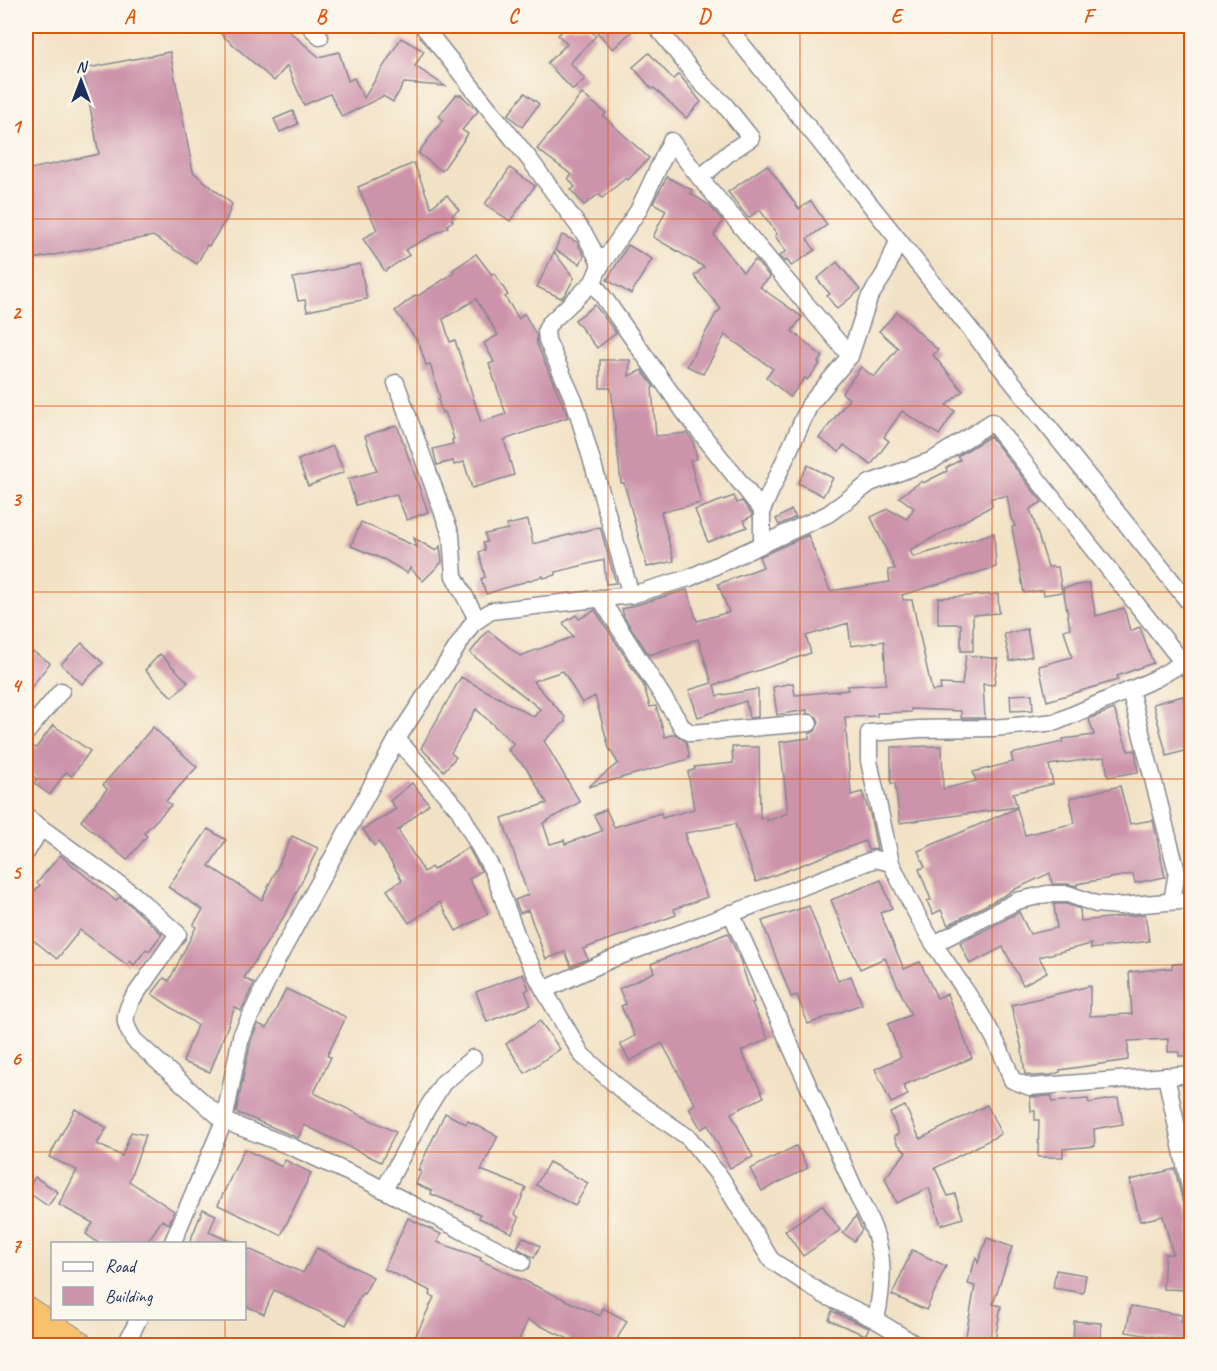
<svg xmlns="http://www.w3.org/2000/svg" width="1217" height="1371" viewBox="0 0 1217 1371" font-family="Caveat,sans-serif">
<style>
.building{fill:#cc93aa;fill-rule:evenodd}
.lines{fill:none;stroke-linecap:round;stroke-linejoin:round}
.minor-casing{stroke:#868892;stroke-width:19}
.motorway-casing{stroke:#868892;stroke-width:34}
.minor{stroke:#fff;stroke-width:16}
.motorway{stroke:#f6c16b;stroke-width:32}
.grid{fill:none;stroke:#de5710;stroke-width:1.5;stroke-opacity:0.55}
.neatline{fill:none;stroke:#de5710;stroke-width:2}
.grid-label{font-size:20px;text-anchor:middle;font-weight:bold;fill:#de5710}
</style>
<rect width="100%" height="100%" fill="#fbf7ec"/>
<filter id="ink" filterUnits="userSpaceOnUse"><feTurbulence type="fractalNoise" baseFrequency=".0167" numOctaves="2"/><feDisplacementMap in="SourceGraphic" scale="12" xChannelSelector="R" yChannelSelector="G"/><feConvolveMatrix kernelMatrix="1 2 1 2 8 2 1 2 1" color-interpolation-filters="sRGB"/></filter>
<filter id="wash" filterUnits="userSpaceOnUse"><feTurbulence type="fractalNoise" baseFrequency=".008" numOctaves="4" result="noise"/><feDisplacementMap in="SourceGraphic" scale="24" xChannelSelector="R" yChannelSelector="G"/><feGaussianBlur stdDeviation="1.35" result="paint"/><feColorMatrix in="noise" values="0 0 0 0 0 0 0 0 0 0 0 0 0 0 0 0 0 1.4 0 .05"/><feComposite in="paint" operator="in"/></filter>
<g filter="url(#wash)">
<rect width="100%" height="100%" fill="#f2e2c5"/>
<g id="blocks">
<!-- building -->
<g class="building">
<path d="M212,26H283L319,57L339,52L348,81L354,78L364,98L401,38L424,51L415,66L445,86L404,83L393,102L383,96L342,117L330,94L304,105L287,66L274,81Z"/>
<path d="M567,26H586L596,36L570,63L585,79L573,90L547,63L567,44L558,35Z"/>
<path d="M604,26H625L631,32L613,49L597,32Z"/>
<path d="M170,52L193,172L232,204L226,220L209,246L207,245L197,264L153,236L33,259L26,216V170L99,154L83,69Z"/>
<path d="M649,53L673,79L679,74L701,102L686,118L654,88L652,89L633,67Z"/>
<path d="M525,93L539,104L522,127L508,115Z"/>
<path d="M582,94L606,113L603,116L649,158L628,180L626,178L602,198L599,194L584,205L571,190L575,187L568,178L572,175L537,149Z"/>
<path d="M456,95H461L478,111L462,130L468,134L442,171L418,153L443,120L439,116Z"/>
<path d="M293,111L298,124L280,132L274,119Z"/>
<path d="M414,163L431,207L447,195L459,210L452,215L454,217L451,219L453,221L447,225L448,227L405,250L409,255L385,271L363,239L377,230L358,187Z"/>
<path d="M767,165L799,209L811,201L827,225L807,239L815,250L791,266L787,260L785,262L779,256L786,251L775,236L777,234L760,210L748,218L728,192Z"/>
<path d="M510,168L535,186L510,221L485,204Z"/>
<path d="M667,177L692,190L690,193L709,205L723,221L714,235L743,272L755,260L770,277L760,287L802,317L792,331L823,357L818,362L820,364L807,380L805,378L790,397L766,377L773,369L725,335L703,374L687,366L716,314L721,309L694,276L704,267L653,237L666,210L653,203Z"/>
<path d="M562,235L577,242L584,256L580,264L555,250Z"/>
<path d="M628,245L652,259L631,294L607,280Z"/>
<path d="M554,252L574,278L566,293L561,298L537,287Z"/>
<path d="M476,254L492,275L494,273L508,295L505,297L519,319L524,313L536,335L537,344L568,417L504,440L514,475L472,488L464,462L454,465L453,461L437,465L433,449L453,444L452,440L454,439L445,412L442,413L438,399L440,398L430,364L426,365L419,343L395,311L416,295L418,296L454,273L453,270ZM476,299L498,335L484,343L494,362L489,364L506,414L481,422L455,340L450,342L443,319Z"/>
<path d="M837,262L860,290L837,309L827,296L830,294L817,279Z"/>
<path d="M360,264L367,299L307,311L305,300L298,301L293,278Z"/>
<path d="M595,305L616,333L597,348L575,320Z"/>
<path d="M897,312L938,350L933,355L963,391L946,405L955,411L939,435L902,411L884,437L889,441L871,465L844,445L839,452L819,438L849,399L842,393L861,367L874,377L898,348L879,331Z"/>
<path d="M600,360H630L629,376L642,370L654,387L652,388L656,436L687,433L693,441L697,459L690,460L701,503L661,512L674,561L647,567L624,483H621L611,388H600Z"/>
<path d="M397,425L428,512L407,520L396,494L356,505L348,479L377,471L365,436Z"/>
<path d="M990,436L1042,502L1030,509L1048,567H1058L1062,592L1044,595L1043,590L1024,593L1012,527L1015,526L1011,518L1007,496L991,498L992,506L910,550L913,557L994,533L996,567L902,595L903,600H912L932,691L941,690L940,684L962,685L966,655L998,659L994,685L983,684L985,718H961V711L911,709V712L877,713V716L845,717L851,795L862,792L870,814L877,849L868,850L865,841L756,882L735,824L685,833L687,839H685L707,897L674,909L676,915L583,949L588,959L571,966L565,952L546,959L528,910L520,913L515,900L528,895L502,818L547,803L527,769L508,750L514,744L476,709L451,753L456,757L444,771L421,748L461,677L534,717L540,709L470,653L488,630L520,656L573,637L563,623L576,615L579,619L595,610L644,686L650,707L656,706L665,737L675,734L686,742L689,753V759L588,787L618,763L609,748L595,696L582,703L563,671L533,681L565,717V722L544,741L580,802L543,823L550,844L564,840L565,844L602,831L594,815L606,809L614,827L661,813L662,818L694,809L688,772L695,769L694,767L733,763L732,747H759L760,819L766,817L767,821L788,813L780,742L809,738V734L815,731L819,722L817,717L807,713V710L777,715L773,687L793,683L795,695L848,690L847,686L886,684L884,641L851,646L848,623L806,636L811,653L714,685L717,696L758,689V717L749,718L746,701L698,717L689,690L712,683L698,639L649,655L624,617L622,609L687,590L697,621L729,612L718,584L763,567L759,557L808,535L830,591L890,582L888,570L895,569L871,517L888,509L907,519L914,508L899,497L922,481L923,483L947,471L946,468L960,460L958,456Z"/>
<path d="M333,446L344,472L308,486L298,460Z"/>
<path d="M808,465L833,478L823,496L798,483Z"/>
<path d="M734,496L737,503L742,501L752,514V516L744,520L747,527L708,542L695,510Z"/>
<path d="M791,510L796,517L779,525L776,519Z"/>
<path d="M528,520L533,544L600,527L616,583L606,584L604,560L556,572V575L543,578V576L486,594L481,579L485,577L479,552L485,550L483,543L487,542L485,534L508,529L507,525Z"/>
<path d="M361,522L417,547L414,538L436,551L440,546L442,562L423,581L410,568L407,573L385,560L351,546Z"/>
<path d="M1089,583L1096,616L1124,608L1130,631L1140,627L1153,663L1117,676L1118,680L1047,701L1039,666L1072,657L1064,630L1070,628L1063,588Z"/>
<path d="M998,594L999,613L973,615V651H961V624H938V598Z"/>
<path d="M1027,629L1032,656L1010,661L1004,634Z"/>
<path d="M82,643L103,663L82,684L61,664Z"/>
<path d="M26,647L50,663L26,694Z"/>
<path d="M160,654L188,682L172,697L145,670Z"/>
<path d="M1032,694L1033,710L1011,711L1010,695Z"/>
<path d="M1183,696L1191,728V749L1167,756L1153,704Z"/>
<path d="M1114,709L1128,751L1135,750L1138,772L1108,777L1105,757L1049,765L1053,784L1013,793L1017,807L900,823L895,783L891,784V747L942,746L943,789L976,781L973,772L1013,762L1011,754L1063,742V739L1094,735L1089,719Z"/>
<path d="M53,725L90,751L72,776L66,772L50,795L34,783L37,779L26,771V755L32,746L36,748Z"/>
<path d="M153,727L197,767L166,801L171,805L144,833L147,836L127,860L81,821L107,789L103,785Z"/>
<path d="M412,783L429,804L398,830L424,872L431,867L433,870L468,847L481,871L469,879L488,914L456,931L440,902L409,923L387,890L402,880L379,842L374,846L363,829L396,809L390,801Z"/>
<path d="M1120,786L1130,824L1153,820L1165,877L1135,883L1133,874L1077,884V886L1068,884H1052L1050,873L1009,892V893L948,925L941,910L933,914L927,901L931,900L919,869L925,867L918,851L1017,808L1025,835L1075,823L1070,798Z"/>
<path d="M208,829L226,840L209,866L262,900L292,836L318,848L288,910L244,978L254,983L241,1011L235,1007L210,1072L183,1062L197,1025L152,994L164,978L169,981L196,927L193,925L203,910L168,887Z"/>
<path d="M60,855L116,901L119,897L130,905L162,934L149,951L146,949L134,965L130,961L127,965L80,930L57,959L26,934V902L40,885L37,883Z"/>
<path d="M881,880L892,908L880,913L904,969L920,962L937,998L947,994L972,1058L903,1085L908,1095L891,1103L875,1069L901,1057L888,1024L911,1015L885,958L860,969L831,900Z"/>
<path d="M1054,904H1066L1080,909L1081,921L1145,914L1149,941L1091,949V944L1039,957L1047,972L1023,985L1003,947L970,964L960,943L1019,912L1030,934L1057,928Z"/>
<path d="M809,906L838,981L851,976L862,1004L808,1024L797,995L791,997L762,921Z"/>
<path d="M728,933L740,960L754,1002L752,1003L768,1039L741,1051L764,1097L731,1113L753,1157L730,1168L708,1125L701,1129L689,1108L695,1104L662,1043L630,1061L620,1044L635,1036L621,1006L626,1004L619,989L654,972L651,964Z"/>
<path d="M1191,963V1056H1179V1052H1168V1039L1128,1041V1060L1060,1070V1072L1051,1075L1032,1076L1025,1074L1022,1049L1011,1005L1090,986V1016L1132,1014L1129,972L1172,968V964Z"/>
<path d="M523,974L529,989L525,991L531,1005L487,1022L476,992Z"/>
<path d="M286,989L346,1017L327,1056L331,1057L314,1093L396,1132L381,1162L304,1125L298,1138L236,1112L251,1040L258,1024L267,1028Z"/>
<path d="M540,1021L560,1049L525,1073L506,1044Z"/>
<path d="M1052,1096V1102L1088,1099L1089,1103L1118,1098L1123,1124L1094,1129L1095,1146L1063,1149V1157H1038L1039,1120H1035V1111H1031L1030,1097Z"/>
<path d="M987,1105L1001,1134L935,1168L948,1196L955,1194L963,1218L941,1225L929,1188L896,1203L885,1178L906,1152L897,1143L894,1136L899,1134L890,1113L905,1106L920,1139Z"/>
<path d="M75,1109L107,1128L97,1144L122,1156L131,1132L146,1135L129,1181L174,1211L169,1224L162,1220L146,1244H100L86,1234L93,1223L59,1205L77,1170L49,1157Z"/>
<path d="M445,1113L466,1124L468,1121L498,1136L481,1170L526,1188L515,1214L519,1218L512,1233L479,1218L480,1214L431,1194L432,1191L416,1184L421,1171L418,1170Z"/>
<path d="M796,1146L808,1168L762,1191L750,1169Z"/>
<path d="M244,1149L282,1167L285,1160L311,1173L281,1235L218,1205Z"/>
<path d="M549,1162L588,1183L575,1206L536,1185Z"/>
<path d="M1175,1169L1182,1199L1188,1207L1191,1219L1188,1290L1163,1289L1165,1254H1173L1163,1216L1140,1221L1130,1180Z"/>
<path d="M35,1177L58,1192L48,1206L26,1191Z"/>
<path d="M822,1205L840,1230L803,1256L785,1231Z"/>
<path d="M203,1209L216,1215L209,1232L236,1244H189Z"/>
<path d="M856,1216L862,1230L854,1241L843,1233Z"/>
<path d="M408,1218L441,1234L437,1242L481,1258L480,1260L600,1316L603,1308L627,1321L613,1346H568L571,1340L528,1320L516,1346H411L434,1297L430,1295L431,1291L384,1269Z"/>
<path d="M523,1237L540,1246L534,1258L517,1248Z"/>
<path d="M987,1238L1012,1247L993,1304L1001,1306L994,1346H964L975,1286L968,1284L976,1257L978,1263Z"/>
<path d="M244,1247L303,1273L317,1248L373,1277L364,1294L362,1293L346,1325L274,1290L264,1314L244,1305Z"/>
<path d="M912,1250L946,1266L926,1310L892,1295Z"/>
<path d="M1056,1270L1086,1275L1083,1293L1053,1288Z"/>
<path d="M1131,1306L1182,1315L1181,1321H1191V1343L1126,1332Z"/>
<path d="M832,1311L869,1328L865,1335L829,1320Z"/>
<path d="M1074,1321L1101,1323L1100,1346H1073Z"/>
</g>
</g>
</g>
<g filter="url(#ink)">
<use href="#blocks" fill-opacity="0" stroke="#868892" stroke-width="1.5"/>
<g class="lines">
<!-- minor casing -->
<g class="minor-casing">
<g id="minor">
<path d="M310,26L320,37"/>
<path d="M423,26L530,160L585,235L599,261V268L593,282L685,413L762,510"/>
<path d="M656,26L702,84L724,104L751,138L730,152L700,178L850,356"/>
<path d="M727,26L1192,606"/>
<path d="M599,268L638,211L671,141L700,178"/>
<path d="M593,282L549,324L546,330L547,340L575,403L631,595"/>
<path d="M396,383L451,535L454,576L477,619"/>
<path d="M762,544V510L810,404L850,356L869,298L885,273L898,241"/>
<path d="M600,598L676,717L682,727L691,733L809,723"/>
<path d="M1130,690L1177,872L1172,901"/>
<path d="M26,733L61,691"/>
<path d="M397,739L459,810L493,871L519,942L544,990L582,1055L627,1095L689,1138L721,1178L771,1260L824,1295L876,1320L918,1346"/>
<path d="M26,817L134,895L178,934L131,1001C123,1018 124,1024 134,1040L224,1121L292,1147L367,1181L522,1262"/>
<path d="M26,853L41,828"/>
<path d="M891,863L869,761V733L919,729L993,728L1056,722L1155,679L1191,658"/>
<path d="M731,913L859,1199C884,1242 886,1272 876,1320"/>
<path d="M934,944L1017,901L1047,894H1068L1096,904L1119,906L1192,900"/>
<path d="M544,990L612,959L875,859L891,863C904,890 918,919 934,944C963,988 996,1030 1012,1080L1030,1087L1192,1074"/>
<path d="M1166,1076L1192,1197"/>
<path d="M384,1190L425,1112L443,1083L473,1058"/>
<path d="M172,1244L224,1121L241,1036L277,960L397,739L472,624L491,611L631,595L689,578L828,514L870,483L933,460L992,422L1192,674"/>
<path d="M125,1346L139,1318"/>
</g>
</g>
<!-- motorway casing -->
<g class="motorway-casing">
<path id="motorway" d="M26,1313L77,1346"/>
</g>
<!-- minor -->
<use href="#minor" class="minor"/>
<!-- motorway -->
<use href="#motorway" class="motorway"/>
</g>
</g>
<!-- grid -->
<path class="grid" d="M225,26V1244M417,26V1346M608,26V1346M800,26V1346M992,26V1346M26,219H1192M26,406H1192M26,592H1192M26,779H1192M26,965H1192M26,1152H1192M225,1318V1346"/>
<!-- margin -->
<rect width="1217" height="1371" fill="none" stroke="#fbf7ec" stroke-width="66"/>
<!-- legend -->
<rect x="51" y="1242" width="195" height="78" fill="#fbf7ec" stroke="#a1a7b3" stroke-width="1.5"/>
<rect x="63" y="1262" width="30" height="9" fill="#ffffff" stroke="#a1a7b3" stroke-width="1.5"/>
<text x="105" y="1272" font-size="18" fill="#1b2f5e">Road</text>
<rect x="63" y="1287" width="30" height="18" fill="#cc93aa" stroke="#a1a7b3" stroke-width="1.5"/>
<text x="105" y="1302" font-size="18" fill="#1b2f5e">Building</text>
<!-- north arrow -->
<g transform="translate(81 81)" stroke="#fbf7ec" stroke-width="4.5" paint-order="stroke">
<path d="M0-4.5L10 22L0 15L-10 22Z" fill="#1b2f5e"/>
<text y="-9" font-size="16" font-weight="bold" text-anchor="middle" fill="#1b2f5e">N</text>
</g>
<rect x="33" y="33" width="1151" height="1305" class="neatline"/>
<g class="grid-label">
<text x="129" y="23">A</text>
<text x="321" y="23">B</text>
<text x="513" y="23">C</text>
<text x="704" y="23">D</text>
<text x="896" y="23">E</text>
<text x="1088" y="23">F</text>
<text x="16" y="133">1</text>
<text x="16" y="319">2</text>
<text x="16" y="506">3</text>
<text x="16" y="692">4</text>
<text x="16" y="879">5</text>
<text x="16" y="1065">6</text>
<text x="16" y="1252">7</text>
</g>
</svg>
